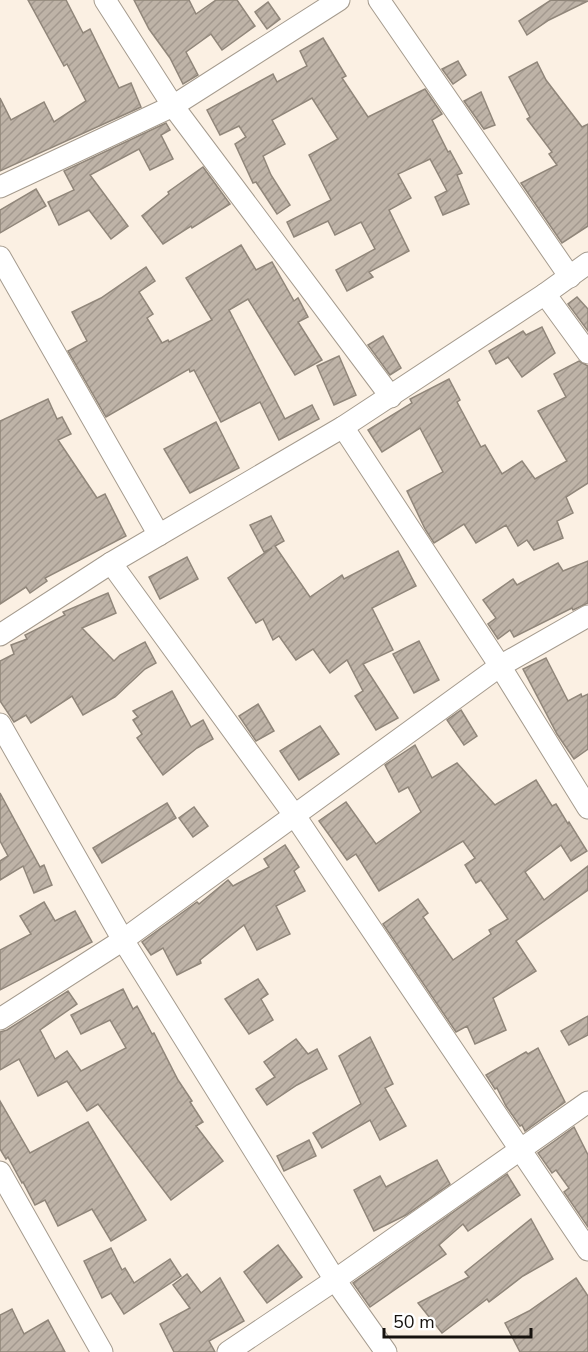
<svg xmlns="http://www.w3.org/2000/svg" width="588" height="1352" viewBox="0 0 588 1352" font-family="'Nunito Sans',sans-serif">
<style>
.building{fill:url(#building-hatch);stroke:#90867a;stroke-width:1.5}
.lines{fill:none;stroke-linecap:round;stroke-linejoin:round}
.minor-casing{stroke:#a59b8e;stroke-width:23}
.minor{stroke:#fff;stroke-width:21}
</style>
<defs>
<pattern id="building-hatch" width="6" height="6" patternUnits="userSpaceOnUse" patternTransform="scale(1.5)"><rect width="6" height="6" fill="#beb3a7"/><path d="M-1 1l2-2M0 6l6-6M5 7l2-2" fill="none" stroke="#a3998f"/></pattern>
</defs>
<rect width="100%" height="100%" fill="#fbf0e3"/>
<!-- building -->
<g class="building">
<path d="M28,0H66L83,33L90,29L119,88L131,83L141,107L0,171V98L11,120L44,102L54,122L86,101L67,64L64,66Z"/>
<path d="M134,0H189L196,14L216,0H237L255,26L222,50L211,34L186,52L198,75L183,84L170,58L149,29Z"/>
<path d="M551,0L588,1L549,20L527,35L519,21Z"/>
<path d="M268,2L280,19L267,29L255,12Z"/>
<path d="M323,38L346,76L342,78L368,117L425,89L442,114L432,120L448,152L450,151L462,173L457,175L469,204L443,215L435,197L447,191L430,159L398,174L411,198L389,210L409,251L369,272L373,277L347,291L336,270L375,249L361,222L335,235L328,221L294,237L287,222L331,200L309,155L338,139L312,98L272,120L285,144L263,156L271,175L290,205L277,214L256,182L253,183L235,144L246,137L239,126L220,135L207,110L273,74L277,82L307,66L300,51Z"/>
<path d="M458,61L466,75L453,84L442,69Z"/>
<path d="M537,62L546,80L582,127L588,124V226L562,243L521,183L557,165L549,154L552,152L527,119L530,117L509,77Z"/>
<path d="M481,92L495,125L484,129L464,101Z"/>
<path d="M166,123L170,130L161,135L173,159L150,170L139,149L90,175L128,226L111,239L89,210L59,225L48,202L74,190L64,171Z"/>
<path d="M203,167L230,204L192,228L191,226L163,244L142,216L169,194L168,192Z"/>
<path d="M36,189L46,206L0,233V210Z"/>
<path d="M241,245L256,270L272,262L294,301L298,298L308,317L298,322L322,360L295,375L248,299L229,310L285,419L312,405L319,419L279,440L260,402L221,422L194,370L190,372L189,369L106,417L68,351L87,341L72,312L101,298L146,267L155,281L139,292L153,314L147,318L162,343L168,340L169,342L212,320L186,278Z"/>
<path d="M577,297L588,309V331L568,304Z"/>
<path d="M542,327L555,353L522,377L508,357L496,364L489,351L523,331L526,335Z"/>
<path d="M383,336L401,368L390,375L368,345Z"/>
<path d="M339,356L356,395L334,405L317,366Z"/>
<path d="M579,361L588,366V483L566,497L573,513L557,521L563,538L534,550L527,540L518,546L506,525L476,543L464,524L434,543L425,529L407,491L443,472L420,428L382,452L368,430L412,403L410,399L449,379L460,400L457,402L481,447L485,445L502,474L522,461L535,479L567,461L538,411L566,397L554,374Z"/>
<path d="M48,399L57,419L62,417L71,434L58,440L97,498L105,494L126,536L45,578L47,581L30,593L26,587L0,604V421Z"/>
<path d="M216,422L239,468L190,493L164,449Z"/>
<path d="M271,516L284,541L275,546L310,597L342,575L344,579L398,551L416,586L372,608L393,650L363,664L398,718L376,730L355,696L363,691L347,660L330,673L313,649L296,660L279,636L273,640L263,619L256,623L228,578L272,548L264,552L250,525Z"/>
<path d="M187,557L198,579L160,599L149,577Z"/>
<path d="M588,561V603L573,610L572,608L514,637L510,630L498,639L488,624L496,618L483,600L513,579L517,585L558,563L563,571Z"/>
<path d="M108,593L116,613L82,628L114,661L120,655L145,642L156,663L145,669L115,697L83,715L72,696L31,723L26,715L14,722L0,701V661L14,654L11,645L27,639L25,635L65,615L63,612Z"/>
<path d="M419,641L439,680L414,693L393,654Z"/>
<path d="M546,658L568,701L581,694L582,697L588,694V749L574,759L557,734L523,669Z"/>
<path d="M172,691L191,727L203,720L213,739L197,748L163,775L137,738L142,734L133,720L138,717L133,711Z"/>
<path d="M258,704L274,731L256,741L239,716Z"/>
<path d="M461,710L477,736L464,745L447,720Z"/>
<path d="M320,726L339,754L299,780L280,751Z"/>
<path d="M415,745L432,778L457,763L495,805L536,780L552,806L556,804L568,824L569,822L587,851L571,861L561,845L525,872L544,900L588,866V890L516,941L536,971L493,998L506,1030L475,1044L467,1026L456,1032L383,924L418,899L428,913L423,917L453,960L491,934L489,930L508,919L481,880L476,883L465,865L475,858L463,841L379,891L356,854L347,860L319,821L346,802L376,844L421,812L408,787L399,792L385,765Z"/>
<path d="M0,793L40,867L44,865L52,885L34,893L23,866L0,880V861L8,856L0,841Z"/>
<path d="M167,803L176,818L102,863L93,848Z"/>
<path d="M194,807L208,826L193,837L179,818Z"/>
<path d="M285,845L299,867L294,871L305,891L276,906L290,934L257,950L244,925L200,960L201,963L177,975L163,948L151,955L142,942L197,902L199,904L228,880L233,886L269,867L264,859Z"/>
<path d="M44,902L55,921L75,911L92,942L0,990V950L31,934L20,916Z"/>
<path d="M258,979L268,994L261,999L273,1020L249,1034L225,999Z"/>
<path d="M123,989L133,1009L137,1006L152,1034L154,1033L178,1080L192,1101L190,1102L203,1122L196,1126L223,1161L171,1200L98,1104L87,1111L67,1081L38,1096L19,1059L0,1070V1032L7,1030L68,991L77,1004L40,1030L55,1059L67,1051L81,1071L126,1048L110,1020L81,1034L71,1015Z"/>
<path d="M588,1016V1035L569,1045L561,1031Z"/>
<path d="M370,1037L393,1084L385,1088L406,1126L380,1140L370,1120L322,1148L313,1133L361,1104L339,1056Z"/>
<path d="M296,1039L308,1054L317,1049L327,1069L297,1085L267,1105L256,1089L275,1077L264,1062Z"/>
<path d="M538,1048L565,1102L525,1131L522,1125L520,1126L506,1106L497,1088L495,1089L486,1075L526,1052L528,1054Z"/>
<path d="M0,1101L30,1153L88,1122L146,1220L111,1241L92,1209L58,1226L45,1200L35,1205L23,1182L22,1183L8,1157L6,1159L0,1149Z"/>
<path d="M574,1127L588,1155V1227L564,1192L569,1188L556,1170L552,1173L538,1153Z"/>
<path d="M309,1140L316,1156L284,1171L277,1156Z"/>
<path d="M437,1160L450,1184L406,1215L374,1231L354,1190L380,1176L386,1187Z"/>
<path d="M507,1174L520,1195L468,1231L463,1224L439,1245L446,1254L370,1307L353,1283Z"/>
<path d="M531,1219L553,1259L523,1276L489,1302L487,1299L442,1333L418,1303L469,1277L465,1272Z"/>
<path d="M278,1245L302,1277L267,1303L244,1272Z"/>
<path d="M111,1248L122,1270L125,1268L134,1283L170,1259L181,1276L124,1314L111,1293L102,1298L84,1261Z"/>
<path d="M187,1274L201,1293L220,1278L244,1321L209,1341L215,1352H174L160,1324L190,1308L173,1285Z"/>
<path d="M576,1278L588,1296V1352H520L505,1323L529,1311Z"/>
<path d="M12,1309L24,1334L48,1320L65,1352H0V1315Z"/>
</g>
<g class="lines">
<!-- minor casing -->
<g class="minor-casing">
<g id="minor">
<path d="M105,0L173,106L391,397"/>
<path d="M379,0L570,277"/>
<path d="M0,187L173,106L339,0"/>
<path d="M0,257L159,535"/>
<path d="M545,294L588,353"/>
<path d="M343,427L500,666L588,808"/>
<path d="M111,563L295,816L588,1250"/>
<path d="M0,635L111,563L343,427L545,294L588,263"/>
<path d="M0,724L123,940L335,1280L386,1352"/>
<path d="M0,1019L123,940L500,666L588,616"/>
<path d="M0,1172L102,1352"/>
<path d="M228,1352L335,1280L588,1102"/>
</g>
</g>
<!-- minor -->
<use href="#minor" class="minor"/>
</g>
<!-- scale -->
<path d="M384 1328v9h147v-9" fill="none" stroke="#16120e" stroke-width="3"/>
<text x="393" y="1328" font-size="18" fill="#16120e" stroke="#ffffff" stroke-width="4.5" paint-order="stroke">50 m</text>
</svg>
